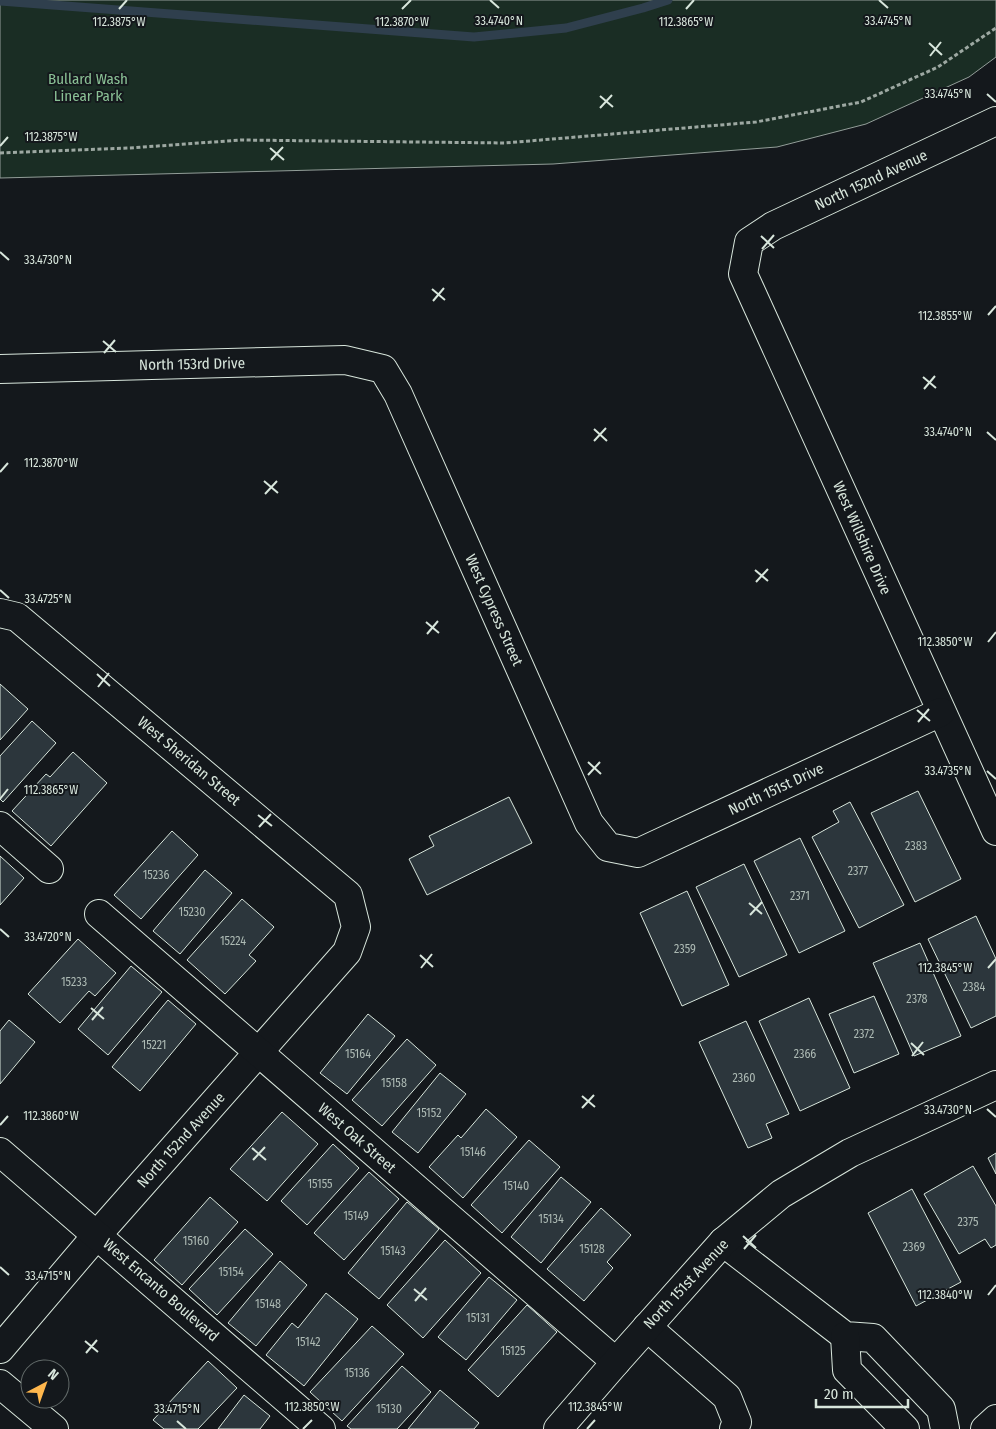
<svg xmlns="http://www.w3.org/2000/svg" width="996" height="1429" viewBox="0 0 996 1429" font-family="'Fira Sans Condensed',sans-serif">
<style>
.green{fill:#1a2d24;stroke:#939e99}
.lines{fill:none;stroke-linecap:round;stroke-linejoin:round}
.stream{stroke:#2f3f4d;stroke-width:9}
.building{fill:#2c363c;stroke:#d8e6dc}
.minor-casing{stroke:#d8e6dc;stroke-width:30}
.path{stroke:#9da8a2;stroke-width:3;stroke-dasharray:4 2.5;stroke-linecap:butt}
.minor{stroke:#14181c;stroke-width:28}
.ticks{fill:none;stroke:#d8e6dc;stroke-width:2}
.labels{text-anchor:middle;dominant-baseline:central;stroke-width:4;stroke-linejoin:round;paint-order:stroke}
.number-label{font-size:12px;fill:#adbab4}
.park-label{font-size:15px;fill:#8ac095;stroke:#14181c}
.street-label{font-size:15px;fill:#d8e6dc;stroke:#14181c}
.ticks-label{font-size:12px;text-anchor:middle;fill:#d8e6dc;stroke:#14181c;stroke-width:4;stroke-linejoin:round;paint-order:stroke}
</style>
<rect width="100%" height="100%" fill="#14181c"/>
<!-- green -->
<path class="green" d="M0,0H996V57L969,77L866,124L777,147L553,164L0,178Z"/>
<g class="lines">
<!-- stream -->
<path class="stream" d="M0,1L474,37L566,28L643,8L668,0"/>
</g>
<!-- building -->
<g class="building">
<path d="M0,684L28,709L0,740Z"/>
<path d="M32,721L56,743L3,802L0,799V756Z"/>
<path d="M73,752L107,783L51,846L12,811L46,774L50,777Z"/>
<path d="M918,791L961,879L915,902L871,813Z"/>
<path d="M509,797L532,843L427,895L409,859L434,846L429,836Z"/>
<path d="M850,802L904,905L859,928L812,837L839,822L833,811Z"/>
<path d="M172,831L198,855L141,919L114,895Z"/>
<path d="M800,838L845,931L799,953L754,861Z"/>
<path d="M0,856L24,878L0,905Z"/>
<path d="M744,864L787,955L739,977L696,887Z"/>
<path d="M205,870L232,893L180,954L153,931Z"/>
<path d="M687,891L729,985L682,1006L640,913Z"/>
<path d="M242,899L274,927L249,955L256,961L225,994L187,960Z"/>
<path d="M976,916L996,959V1016L971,1028L928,939Z"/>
<path d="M78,939L116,973L95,996L89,991L60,1023L28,994Z"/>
<path d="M920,943L961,1036L914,1056L873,963Z"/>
<path d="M131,966L162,992L108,1055L78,1029Z"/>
<path d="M874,996L899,1054L854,1073L829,1014Z"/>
<path d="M809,998L850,1088L800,1111L759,1021Z"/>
<path d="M168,1000L196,1024L140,1091L112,1067Z"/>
<path d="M368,1014L395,1036L347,1094L320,1073Z"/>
<path d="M9,1020L35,1042L0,1084V1031Z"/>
<path d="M746,1021L789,1114L766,1124L772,1138L748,1148L699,1042Z"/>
<path d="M407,1039L436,1065L382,1126L352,1100Z"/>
<path d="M440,1073L466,1094L418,1153L392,1132Z"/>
<path d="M486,1109L517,1137L463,1198L429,1167L458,1135L461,1138Z"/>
<path d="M282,1112L318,1144L267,1201L230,1169Z"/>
<path d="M529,1140L560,1167L502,1233L471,1205Z"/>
<path d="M333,1144L359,1168L307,1225L281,1201Z"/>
<path d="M996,1153V1174L988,1158Z"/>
<path d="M973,1166L996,1206V1245L991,1248L985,1239L959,1254L924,1194Z"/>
<path d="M369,1172L399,1199L344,1260L314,1233Z"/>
<path d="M561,1177L591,1202L541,1263L511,1237Z"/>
<path d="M912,1189L961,1282L916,1306L868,1213Z"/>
<path d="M210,1197L238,1222L182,1285L154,1260Z"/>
<path d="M407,1202L439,1229L379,1299L348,1273Z"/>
<path d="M601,1208L631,1235L607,1262L613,1268L584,1301L547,1269Z"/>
<path d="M245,1229L273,1254L217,1315L189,1289Z"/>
<path d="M445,1240L481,1273L423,1338L387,1305Z"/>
<path d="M280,1261L307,1285L256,1346L228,1323Z"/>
<path d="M489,1277L517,1300L466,1360L438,1337Z"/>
<path d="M326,1293L358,1319L304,1386L266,1355L292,1323L298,1328Z"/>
<path d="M527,1305L557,1332L498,1397L468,1370Z"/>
<path d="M372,1326L404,1354L342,1421L310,1392Z"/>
<path d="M208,1361L237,1388L198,1429H164L153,1420Z"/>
<path d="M402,1366L431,1392L397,1429H351L347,1426Z"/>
<path d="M440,1390L479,1423L474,1429H408Z"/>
<path d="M244,1395L270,1416L260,1429H218Z"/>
</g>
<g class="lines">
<!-- minor casing -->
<g class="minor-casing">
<g id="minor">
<path d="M996,121L773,226L749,242L743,274L996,831"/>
<path d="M0,369L345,360L383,369L398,394L589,823L608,847L638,853L941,712"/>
<path d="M0,613L17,617L348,895L356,927L347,952L97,1235L0,1349"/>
<path d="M0,826L49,869"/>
<path d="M99,914L616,1362"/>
<path d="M0,1152L321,1429"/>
<path d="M723,1242L845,1336L873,1338L941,1409L945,1429"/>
<path d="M647,1327L727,1397L737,1422L734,1429"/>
<path d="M845,1336L847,1370L905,1429"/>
<path d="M0,1384L54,1429"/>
<path d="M558,1429L616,1362L723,1242L781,1194L850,1153L996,1085"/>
<path d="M985,1429L996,1419"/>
</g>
</g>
<!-- path -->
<path class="path" d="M0,153L130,148L241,140L505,143L756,122L861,102L938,67L996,28"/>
<!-- minor -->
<use href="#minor" class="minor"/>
</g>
<!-- ticks -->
<path class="ticks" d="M490,0L499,8M879,0L888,8M119,9L127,0M402,9L411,0M686,9L694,0M929,43L942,55M930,56L941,42M987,94L996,102M600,96L613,107M600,108L612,95M0,146L8,137M270,148L284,160M271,160L283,147M761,236L774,248M762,249L774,235M0,252L9,260M432,289L445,300M433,301L444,288M988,315L996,306M103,341L116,352M104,353L115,340M923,377L936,388M924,389L935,376M594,429L607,441M987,432L996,440M594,441L606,428M0,472L8,463M264,481L278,493M265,494L277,481M755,570L768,581M756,582L768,569M0,590L9,598M426,622L439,633M427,634L438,621M988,642L996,632M97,674L110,686M98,687L109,673M917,710L930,721M918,722L929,709M588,762L601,774M987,771L996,779M588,775L600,762M0,799L8,789M258,815L272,826M259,827L271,814M749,903L762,914M750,915L762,902M0,929L9,937M420,955L433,967M421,968L432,954M988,968L996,959M91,1008L104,1019M92,1020L103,1007M911,1043L924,1055M912,1056L923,1042M582,1096L595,1107M582,1108L594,1095M987,1109L996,1117M0,1125L8,1116M252,1148L266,1160M253,1160L265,1147M743,1236L756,1248M744,1249L756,1235M0,1267L9,1275M414,1289L427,1300M988,1295L996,1285M415,1301L426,1288M85,1341L98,1352M86,1353L97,1340M177,1421L186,1429M303,1429L312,1420M587,1429L595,1420"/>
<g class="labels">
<!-- number labels -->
<g class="number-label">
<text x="916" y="846">2383</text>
<text x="858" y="871">2377</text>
<text x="156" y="875">15236</text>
<text x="800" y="896">2371</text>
<text x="192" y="912">15230</text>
<text x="233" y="941">15224</text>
<text x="685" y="949">2359</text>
<text x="74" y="982">15233</text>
<text x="974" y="987">2384</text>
<text x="917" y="999">2378</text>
<text x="864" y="1034">2372</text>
<text x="154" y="1045">15221</text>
<text x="358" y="1054">15164</text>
<text x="805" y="1054">2366</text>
<text x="744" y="1078">2360</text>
<text x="394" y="1083">15158</text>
<text x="429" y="1113">15152</text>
<text x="473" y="1152">15146</text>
<text x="320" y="1184">15155</text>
<text x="516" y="1186">15140</text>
<text x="356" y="1216">15149</text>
<text x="551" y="1219">15134</text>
<text x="968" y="1222">2375</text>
<text x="196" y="1241">15160</text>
<text x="914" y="1247">2369</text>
<text x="592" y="1249">15128</text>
<text x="393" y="1251">15143</text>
<text x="231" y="1272">15154</text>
<text x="268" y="1304">15148</text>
<text x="478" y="1318">15131</text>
<text x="308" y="1342">15142</text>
<text x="513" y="1351">15125</text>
<text x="357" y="1373">15136</text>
<text x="389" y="1409">15130</text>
</g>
<!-- park labels -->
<g class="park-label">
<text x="88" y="79">Bullard Wash<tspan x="88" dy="17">Linear Park</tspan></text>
</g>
<!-- street labels -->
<g class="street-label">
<text transform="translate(871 180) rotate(-25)">North 152nd Avenue</text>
<text transform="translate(192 364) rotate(-1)">North 153rd Drive</text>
<text transform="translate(862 538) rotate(66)">West Willshire Drive</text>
<text transform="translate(494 610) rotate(66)">West Cypress Street</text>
<text transform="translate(189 761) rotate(40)">West Sheridan Street</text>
<text transform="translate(776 789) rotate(-25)">North 151st Drive</text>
<text transform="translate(357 1138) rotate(41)">West Oak Street</text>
<text transform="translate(181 1140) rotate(-48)">North 152nd Avenue</text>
<text transform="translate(686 1284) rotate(-47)">North 151st Avenue</text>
<text transform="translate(161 1290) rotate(41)">West Encanto Boulevard</text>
</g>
</g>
<g class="ticks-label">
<text x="499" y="25">33.4740°N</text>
<text x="888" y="25">33.4745°N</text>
<text x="119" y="26">112.3875°W</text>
<text x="402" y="26">112.3870°W</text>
<text x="686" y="26">112.3865°W</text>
<text x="948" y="98">33.4745°N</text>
<text x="51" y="141">112.3875°W</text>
<text x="48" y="264">33.4730°N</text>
<text x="945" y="320">112.3855°W</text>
<text x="948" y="436">33.4740°N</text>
<text x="51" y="467">112.3870°W</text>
<text x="48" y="603">33.4725°N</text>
<text x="945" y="646">112.3850°W</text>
<text x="948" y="775">33.4735°N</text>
<text x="51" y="794">112.3865°W</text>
<text x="48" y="941">33.4720°N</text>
<text x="945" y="972">112.3845°W</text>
<text x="948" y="1114">33.4730°N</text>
<text x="51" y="1120">112.3860°W</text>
<text x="48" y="1280">33.4715°N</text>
<text x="945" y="1299">112.3840°W</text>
<text x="312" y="1411">112.3850°W</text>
<text x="595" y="1411">112.3845°W</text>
<text x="177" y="1413">33.4715°N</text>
</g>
<!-- north arrow -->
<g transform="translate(45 1384) rotate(41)"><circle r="24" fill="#14181c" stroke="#626a69"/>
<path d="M0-4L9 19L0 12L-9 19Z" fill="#ffb74d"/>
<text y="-8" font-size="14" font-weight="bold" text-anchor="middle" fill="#d8e6dc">N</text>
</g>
<!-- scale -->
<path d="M816 1399v8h92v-8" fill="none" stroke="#d8e6dc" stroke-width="2.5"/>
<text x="824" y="1399" font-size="15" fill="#d8e6dc" stroke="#14181c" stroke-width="4" paint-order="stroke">20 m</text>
</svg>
